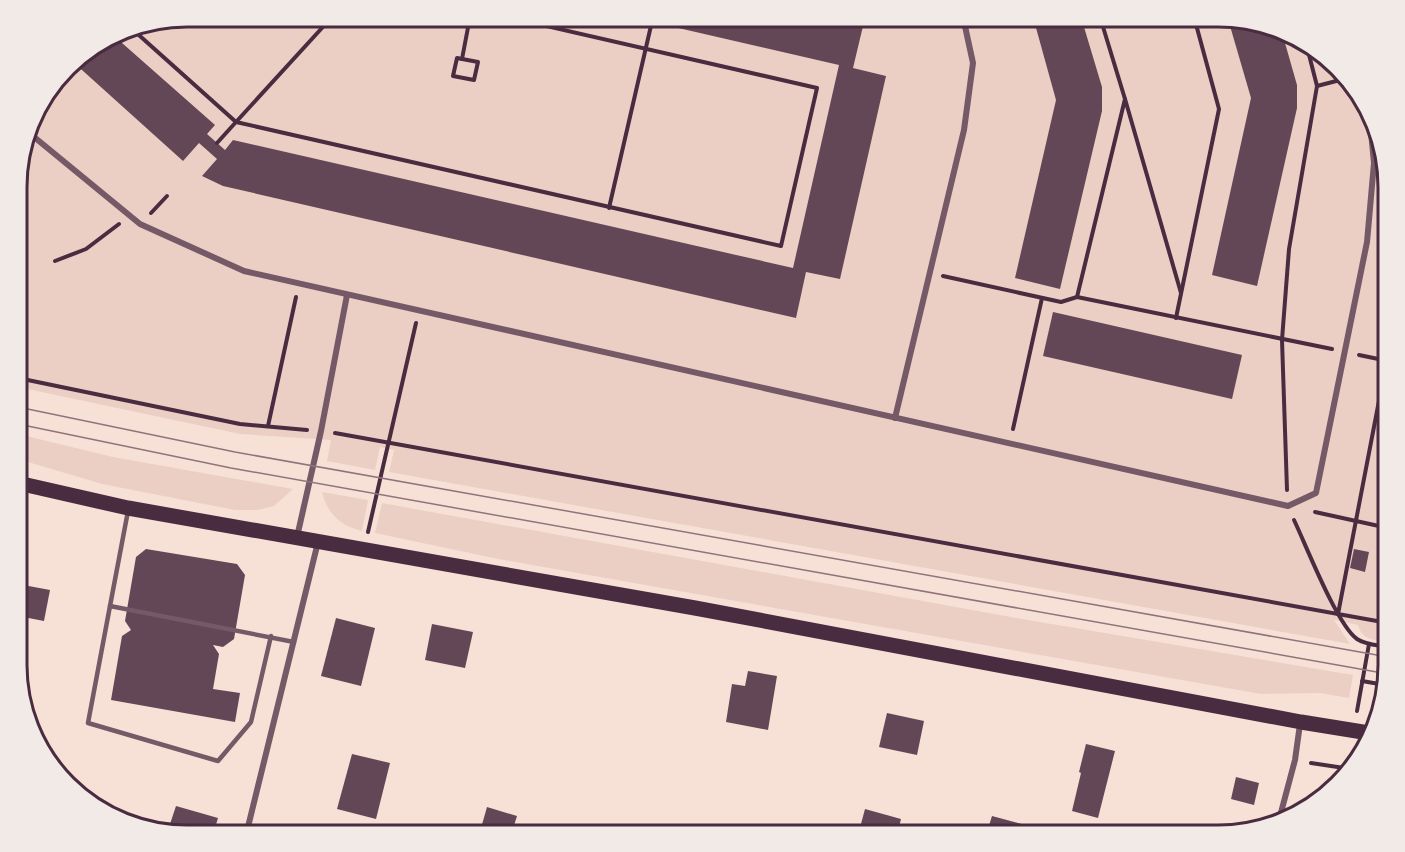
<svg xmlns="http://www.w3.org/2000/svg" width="1405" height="852" viewBox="0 0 1405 852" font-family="'Noto Serif',serif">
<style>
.green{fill:#ebcfc5}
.building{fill:#644757}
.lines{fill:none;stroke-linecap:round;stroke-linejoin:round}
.path{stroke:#4a2c40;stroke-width:4}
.service{stroke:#755966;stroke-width:4.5}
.minor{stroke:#755966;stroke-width:6}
.primary{stroke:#4a2c40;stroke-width:15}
.tram{stroke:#8f747c;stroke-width:1.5}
.rim{fill:none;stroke:#4a2c40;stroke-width:3}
</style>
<rect width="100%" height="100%" fill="#f7e1d7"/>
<!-- green -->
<g class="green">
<path d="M187,17H1219L1313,45L1366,101L1388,175V642C1374,640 1362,640 1358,625L1334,620L1350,644L389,472L394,450L380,447L375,470L327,461L331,440L240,434L18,387V165L34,111L74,59L122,29Z"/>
<path d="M18,434L113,457L293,489L274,506L258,510H235L102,484L18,459Z"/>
<path d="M322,492L368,500L362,531C340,526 327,513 322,492Z"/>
<path d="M382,503L1028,620L1353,675L1349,698L1320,693L1261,694L498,559L375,533Z"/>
</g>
<!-- building -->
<g class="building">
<path d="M663,17H840L864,22L853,68L886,76L840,279L806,272L796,318L223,186L202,176L217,159L199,143L183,161L72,61L113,35L215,125L207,134L225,150L233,140L793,268L839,65L661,24Z"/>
<path d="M1033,17H1081L1102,87V111L1060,289L1015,278L1056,100Z"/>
<path d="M1228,19L1283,36L1297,85V108L1257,286L1212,275L1251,98Z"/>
<path d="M1053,312L1242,355L1232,399L1043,356Z"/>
<path d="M146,549L237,564L245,575L234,639L223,647L213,645L219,654L213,689L240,693L235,722L111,700L122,636L131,630L125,621L136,557Z"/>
<path d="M1354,549L1369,552L1365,572L1350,568Z"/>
<path d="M18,584L50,590L44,621L18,616Z"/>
<path d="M336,618L375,628L361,686L321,676Z"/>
<path d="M432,624L473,632L465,668L425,660Z"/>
<path d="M748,671L777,676L768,730L726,722L732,684L745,686Z"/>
<path d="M887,713L924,721L917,755L879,747Z"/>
<path d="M1086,744L1115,751L1098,818L1072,811L1081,773L1079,772Z"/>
<path d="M352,754L390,763L376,819L337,809Z"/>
<path d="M1236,777L1259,783L1254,805L1231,799Z"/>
<path d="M176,806L218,818L213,835H186L168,830Z"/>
<path d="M487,807L517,816L511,835H479Z"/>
<path d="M865,809L901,819L897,835H858Z"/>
<path d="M992,816L1033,827L1031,835H986Z"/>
<path d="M786,825L820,835H783Z"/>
<path d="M302,828L328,835H300Z"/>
</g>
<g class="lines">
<!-- path -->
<g class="path">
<path d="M1100,17L1125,99"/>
<path d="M131,28L236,122L332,17"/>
<path d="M457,58L478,62L474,80L453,76Z"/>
<path d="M462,59L470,17"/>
<path d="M1317,86L1344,79"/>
<path d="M217,143L236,122L781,246L817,88L507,17"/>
<path d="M609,208L653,17"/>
<path d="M151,213L167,196"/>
<path d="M55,261L86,249L119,224"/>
<path d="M943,276L1061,302L1077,297L1332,349"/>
<path d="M1077,297L1125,99L1181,293"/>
<path d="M1176,318L1219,109L1194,17"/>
<path d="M1359,355L1388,361"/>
<path d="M18,378L240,424L307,430"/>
<path d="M268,426L296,297"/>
<path d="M1013,429L1042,298"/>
<path d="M335,433L1388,623"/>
<path d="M1287,490L1282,340L1289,249L1317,86L1306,43"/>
<path d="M1315,512L1388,528"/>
<path d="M1294,520C1306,545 1337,625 1357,639C1366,645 1378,645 1388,647"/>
<path d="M368,532L416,323"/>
<path d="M1338,614L1388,354"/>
<path d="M1362,681L1385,685"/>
<path d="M1357,711L1369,644"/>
<path d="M1311,763L1351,769"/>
</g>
<!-- service -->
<g class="service">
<path d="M128,511L110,606L294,642"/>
<path d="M110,606L88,723L218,761L251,722L271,636"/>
</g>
<!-- minor -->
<g class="minor">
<path d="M28,132L140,224L244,271L1288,506L1316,493L1367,242L1374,163L1369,111"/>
<path d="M895,418L964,130L973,63L963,17"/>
<path d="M297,537L321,431L347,295"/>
<path d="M1279,820L1295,760L1300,724"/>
<path d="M246,835L318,542"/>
</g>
<!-- primary -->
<path class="primary" d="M18,483L128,508L695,608L1301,722L1369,733"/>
<!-- tram -->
<g class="tram">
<path d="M18,407L235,452L1388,657"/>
<path d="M18,424L231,468L1388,674"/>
</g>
</g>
<!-- crop -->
<path d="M0 0H1405V852H0ZM187 27H1218A160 160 0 0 1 1378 187V665A160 160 0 0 1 1218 825H187A160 160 0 0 1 27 665V187A160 160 0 0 1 187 27Z" fill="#f1eae7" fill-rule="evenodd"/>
<path class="rim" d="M187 27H1218A160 160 0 0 1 1378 187V665A160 160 0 0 1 1218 825H187A160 160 0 0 1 27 665V187A160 160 0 0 1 187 27Z"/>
</svg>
